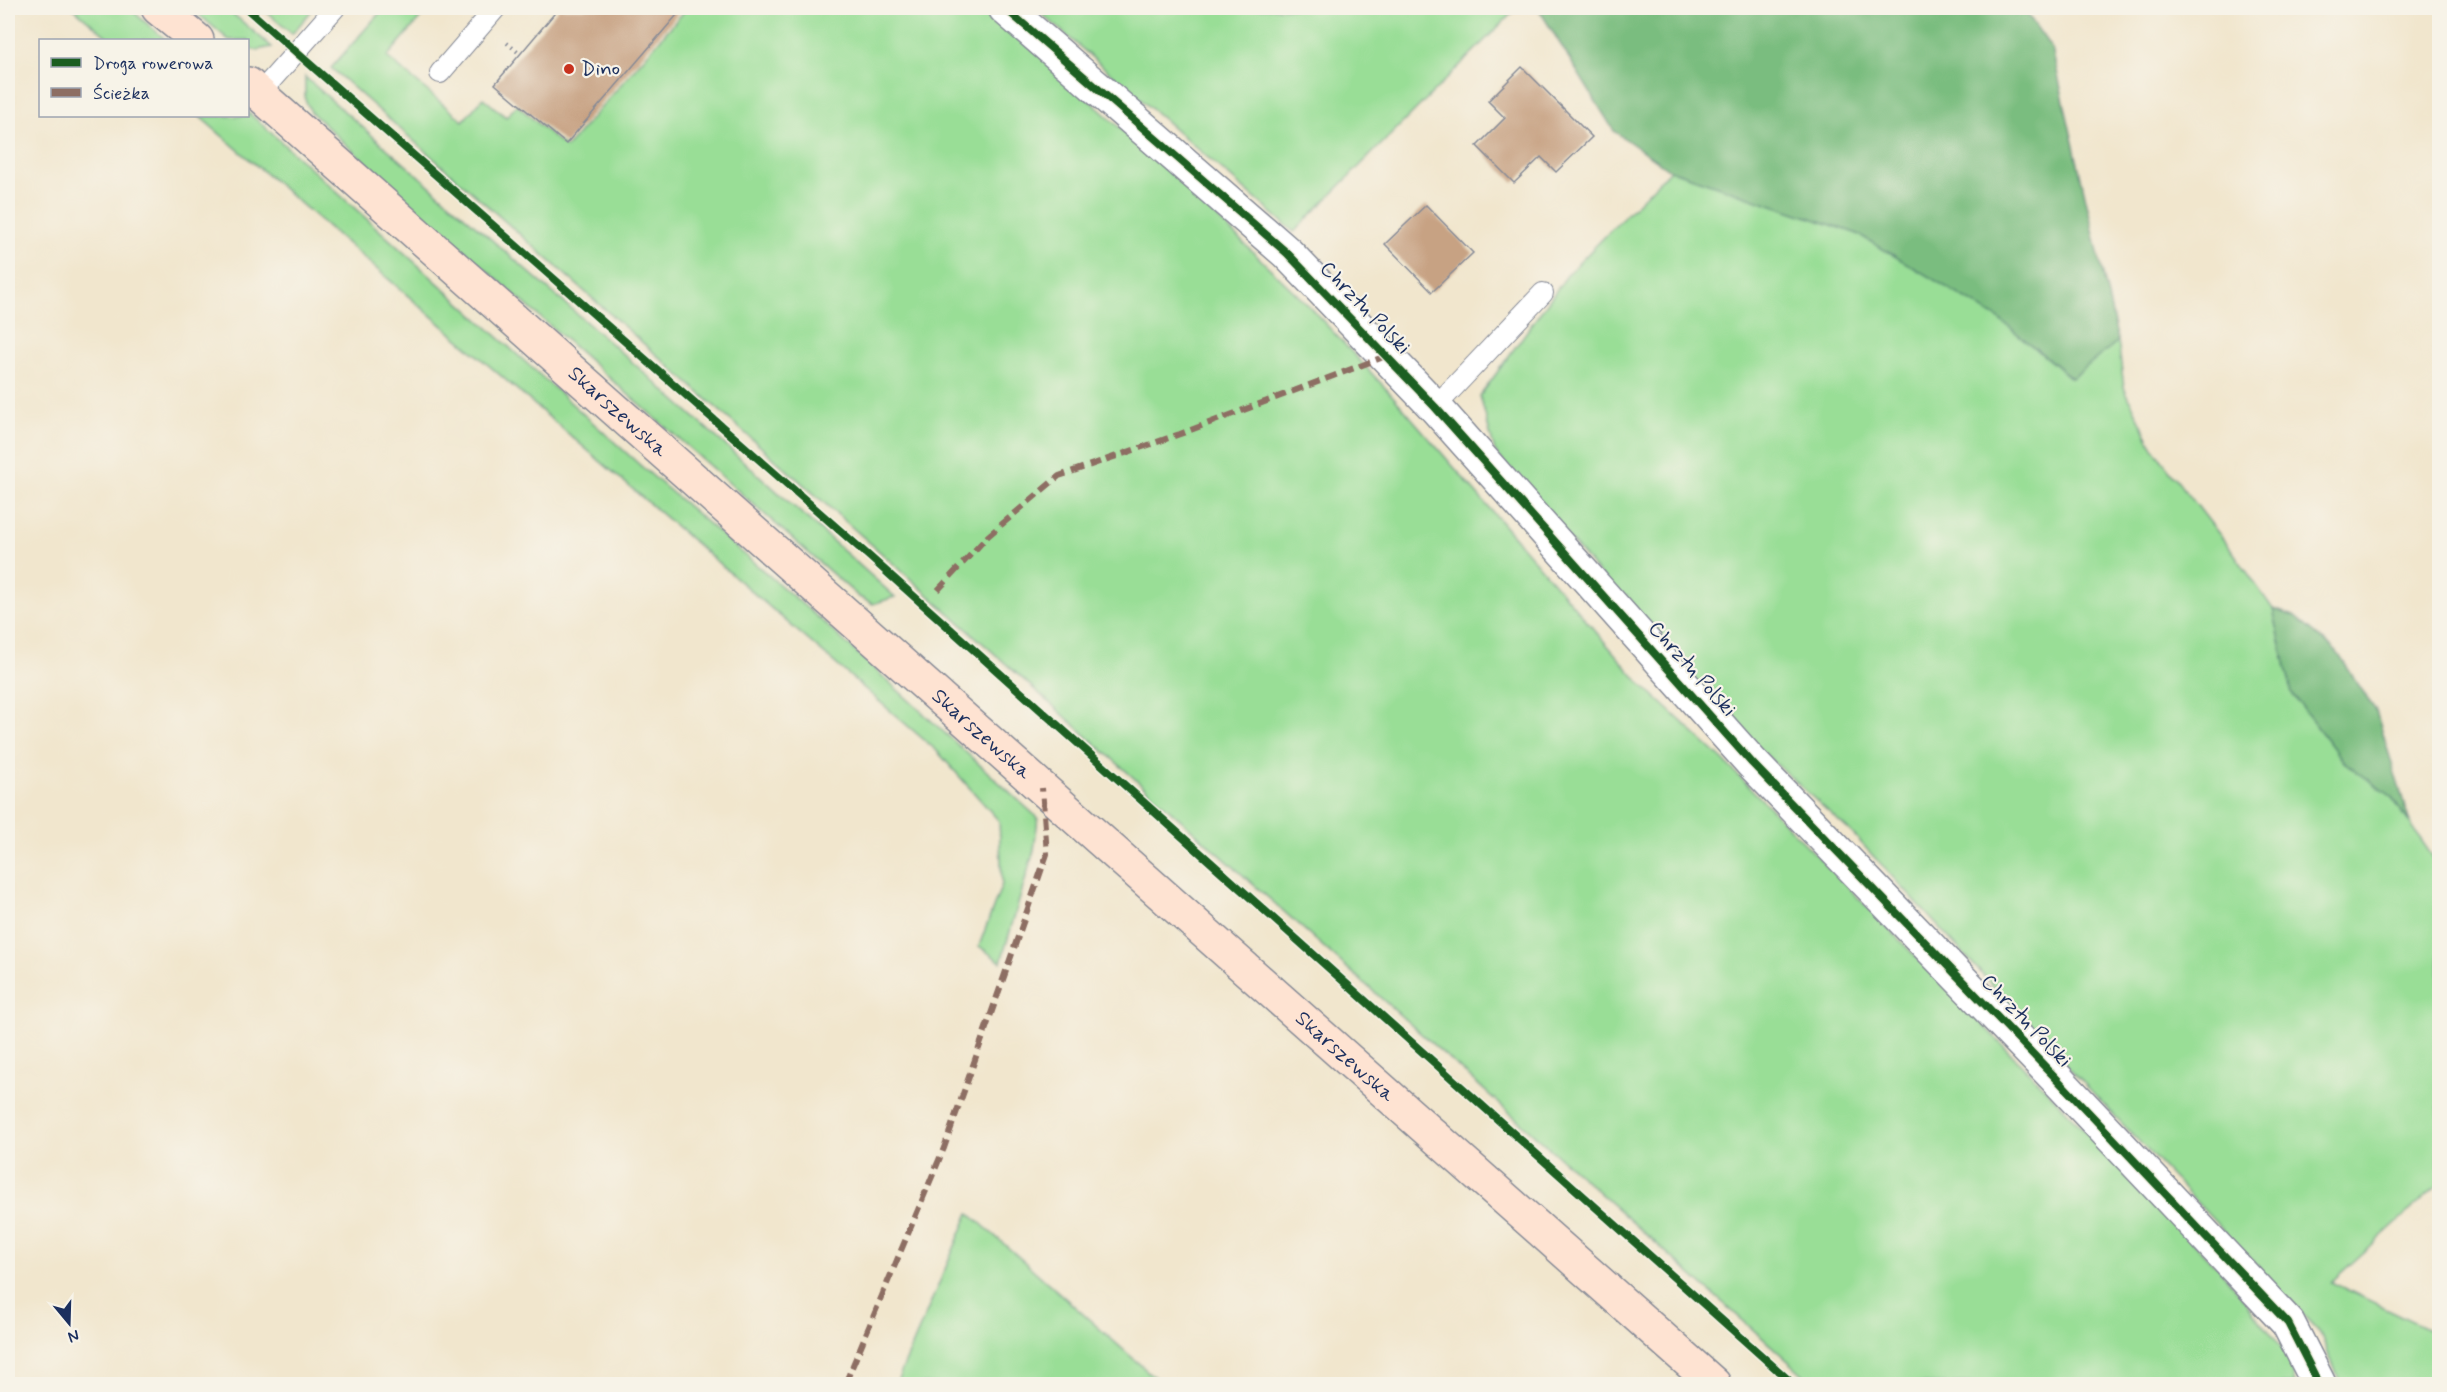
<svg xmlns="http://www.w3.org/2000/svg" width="2447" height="1392" viewBox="0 0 2447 1392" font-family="Mynerve,sans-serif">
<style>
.green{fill:#99de96;stroke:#5a867a;stroke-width:1.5}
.forest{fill:#7abd7f;stroke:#4a766e;stroke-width:1.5}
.building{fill:#c7a283}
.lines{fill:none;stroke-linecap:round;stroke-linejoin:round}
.service-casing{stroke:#868a96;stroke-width:22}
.minor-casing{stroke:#868a96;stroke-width:36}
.secondary-casing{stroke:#868a96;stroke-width:36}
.path{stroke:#868a96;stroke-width:4;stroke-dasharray:1.5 4.5;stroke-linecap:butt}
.service{stroke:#fff;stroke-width:20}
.minor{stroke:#fff;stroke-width:33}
.secondary{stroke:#fee3d2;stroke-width:33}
.quiet{stroke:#8d6e63;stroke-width:6;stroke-dasharray:12 6;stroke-linecap:butt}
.cycleway-casing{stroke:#f7f3e8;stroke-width:11}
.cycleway{stroke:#1b5e20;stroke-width:8}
.poi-dot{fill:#c8321e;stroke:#f7f3e8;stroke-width:2}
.labels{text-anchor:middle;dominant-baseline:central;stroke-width:4.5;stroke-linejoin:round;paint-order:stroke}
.poi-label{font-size:21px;fill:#1b2f5e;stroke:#f7f3e8;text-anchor:start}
.street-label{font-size:21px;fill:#1b2f5e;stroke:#f7f3e8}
</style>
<rect width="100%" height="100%" fill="#f7f3e8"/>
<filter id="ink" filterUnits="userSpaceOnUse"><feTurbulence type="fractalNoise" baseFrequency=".0167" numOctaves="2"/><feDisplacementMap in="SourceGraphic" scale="12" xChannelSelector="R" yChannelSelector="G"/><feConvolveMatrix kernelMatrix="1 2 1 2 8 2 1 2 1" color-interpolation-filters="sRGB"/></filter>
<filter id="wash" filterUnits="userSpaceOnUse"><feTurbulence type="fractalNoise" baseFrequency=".008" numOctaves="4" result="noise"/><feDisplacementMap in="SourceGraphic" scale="24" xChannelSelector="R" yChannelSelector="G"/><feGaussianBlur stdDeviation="1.35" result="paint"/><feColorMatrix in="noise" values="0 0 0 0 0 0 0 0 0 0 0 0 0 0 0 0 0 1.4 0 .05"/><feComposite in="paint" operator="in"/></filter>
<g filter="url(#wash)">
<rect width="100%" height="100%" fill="#f1e6cd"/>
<!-- green -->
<g class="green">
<path d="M73,8H129L166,40H111Z"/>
<path d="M191,8H226L272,47L257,50L248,49V40H229Z"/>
<path d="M262,8H314L292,34Z"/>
<path d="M384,8H429L387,57L463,121L483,98L506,117L517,105L566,148L687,8H987L1180,182L1307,304L1390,393L1640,683L1723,760L2026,1069L2226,1277L2290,1358L2295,1384H1814L896,566L331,68Z"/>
<path d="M1035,8H1517L1294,232Z"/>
<path d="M305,77L639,368L895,597L873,604L859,597L393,188L311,112L305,99Z"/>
<path d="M248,112L641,466L822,621L1038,818L1034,850L1001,962L979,946L1002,884L999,821L937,751L199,116H248Z"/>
<path d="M1670,170L1858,234L1998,318L2071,378L2118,341L2124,387L2154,450L2233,552L2273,609L2292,694L2344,762L2391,796L2439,866V1184L2331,1282L2439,1334V1384H2341L2320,1333L2044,1041L1852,833L1711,705L1495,452L1480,396L1568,274Z"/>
<path d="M969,1213L1162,1384H896Z"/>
</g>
<!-- forest -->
<g class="forest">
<path d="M1538,8H2023L2052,49L2118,341L2072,378L1998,318L1858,234L1670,170L1614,131Z"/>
<path d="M2273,609L2294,616L2337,652L2376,711L2410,823L2391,796L2344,762L2292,694Z"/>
</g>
<g id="blocks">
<!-- building -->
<g class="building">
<path d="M559,8H683L566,144L495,84Z"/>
<path d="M1522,67L1592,137L1556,172L1541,157L1514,183L1477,146L1505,118L1488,101Z"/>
<path d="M1426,205L1473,253L1432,292L1385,244Z"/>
</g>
</g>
</g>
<g filter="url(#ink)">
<use href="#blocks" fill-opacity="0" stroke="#868a96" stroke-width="1.5"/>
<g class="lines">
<!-- service casing -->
<g class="service-casing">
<g id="service">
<path d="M440,73L496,8"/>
<path d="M259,94L335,8"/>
<path d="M1435,407L1543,293"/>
</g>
</g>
<!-- minor casing -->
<g class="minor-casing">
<path id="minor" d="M1005,8L1287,253L1435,407L1752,763L2054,1076L2288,1323L2319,1384"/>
</g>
<!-- secondary casing -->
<g class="secondary-casing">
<g id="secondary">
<path d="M158,8L197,40"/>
<path id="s1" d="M248,84L1714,1384"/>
</g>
</g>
<!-- path -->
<path class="path" d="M507,43L520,54"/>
<!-- service -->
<use href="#service" class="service"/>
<!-- minor -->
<use href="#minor" class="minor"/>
<!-- secondary -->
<use href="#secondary" class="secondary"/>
<!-- quiet -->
<g class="quiet">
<path d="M938,590L988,536L1059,476L1180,434L1386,356"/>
<path d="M845,1384L944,1148L1047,854L1042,788"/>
</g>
<!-- cycleway casing -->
<g class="cycleway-casing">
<g id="cycleway">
<path d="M246,8L870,557L1793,1384"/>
<path d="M1005,8L1287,253L1435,407L1752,763L2054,1076L2288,1323L2319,1384"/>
</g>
</g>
<!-- cycleway -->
<use href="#cycleway" class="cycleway"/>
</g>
</g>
<!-- markers -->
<circle class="poi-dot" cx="569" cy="69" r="6"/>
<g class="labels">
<!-- poi labels -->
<g class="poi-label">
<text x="581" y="69">Dino</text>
</g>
<!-- street labels -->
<g class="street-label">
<text transform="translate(1365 308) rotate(46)">Chrztu Polski</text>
<text stroke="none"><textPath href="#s1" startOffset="494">Skarszewska</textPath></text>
<text transform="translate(1692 669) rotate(48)">Chrztu Polski</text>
<text stroke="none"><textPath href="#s1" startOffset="980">Skarszewska</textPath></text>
<text transform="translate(2026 1021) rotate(46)">Chrztu Polski</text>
<text stroke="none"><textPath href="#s1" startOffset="1466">Skarszewska</textPath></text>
</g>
</g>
<!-- margin -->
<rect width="2447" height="1392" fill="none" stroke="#f7f3e8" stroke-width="30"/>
<!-- legend -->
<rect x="39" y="39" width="210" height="78" fill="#f7f3e8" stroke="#9fa5b1" stroke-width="1.5"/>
<rect x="51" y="58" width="30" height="9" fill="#1b5e20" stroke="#9fa5b1" stroke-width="1.5"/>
<text x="93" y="69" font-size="18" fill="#1b2f5e">Droga rowerowa</text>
<rect x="51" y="88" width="30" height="9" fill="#8d6e63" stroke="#9fa5b1" stroke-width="1.5"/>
<text x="93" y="99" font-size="18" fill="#1b2f5e">Ścieżka</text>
<!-- north arrow -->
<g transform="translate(69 1323) rotate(161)" stroke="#f7f3e8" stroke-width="4.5" paint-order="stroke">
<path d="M0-4.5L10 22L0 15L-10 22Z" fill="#1b2f5e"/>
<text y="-9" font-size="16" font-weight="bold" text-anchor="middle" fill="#1b2f5e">N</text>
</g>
</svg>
